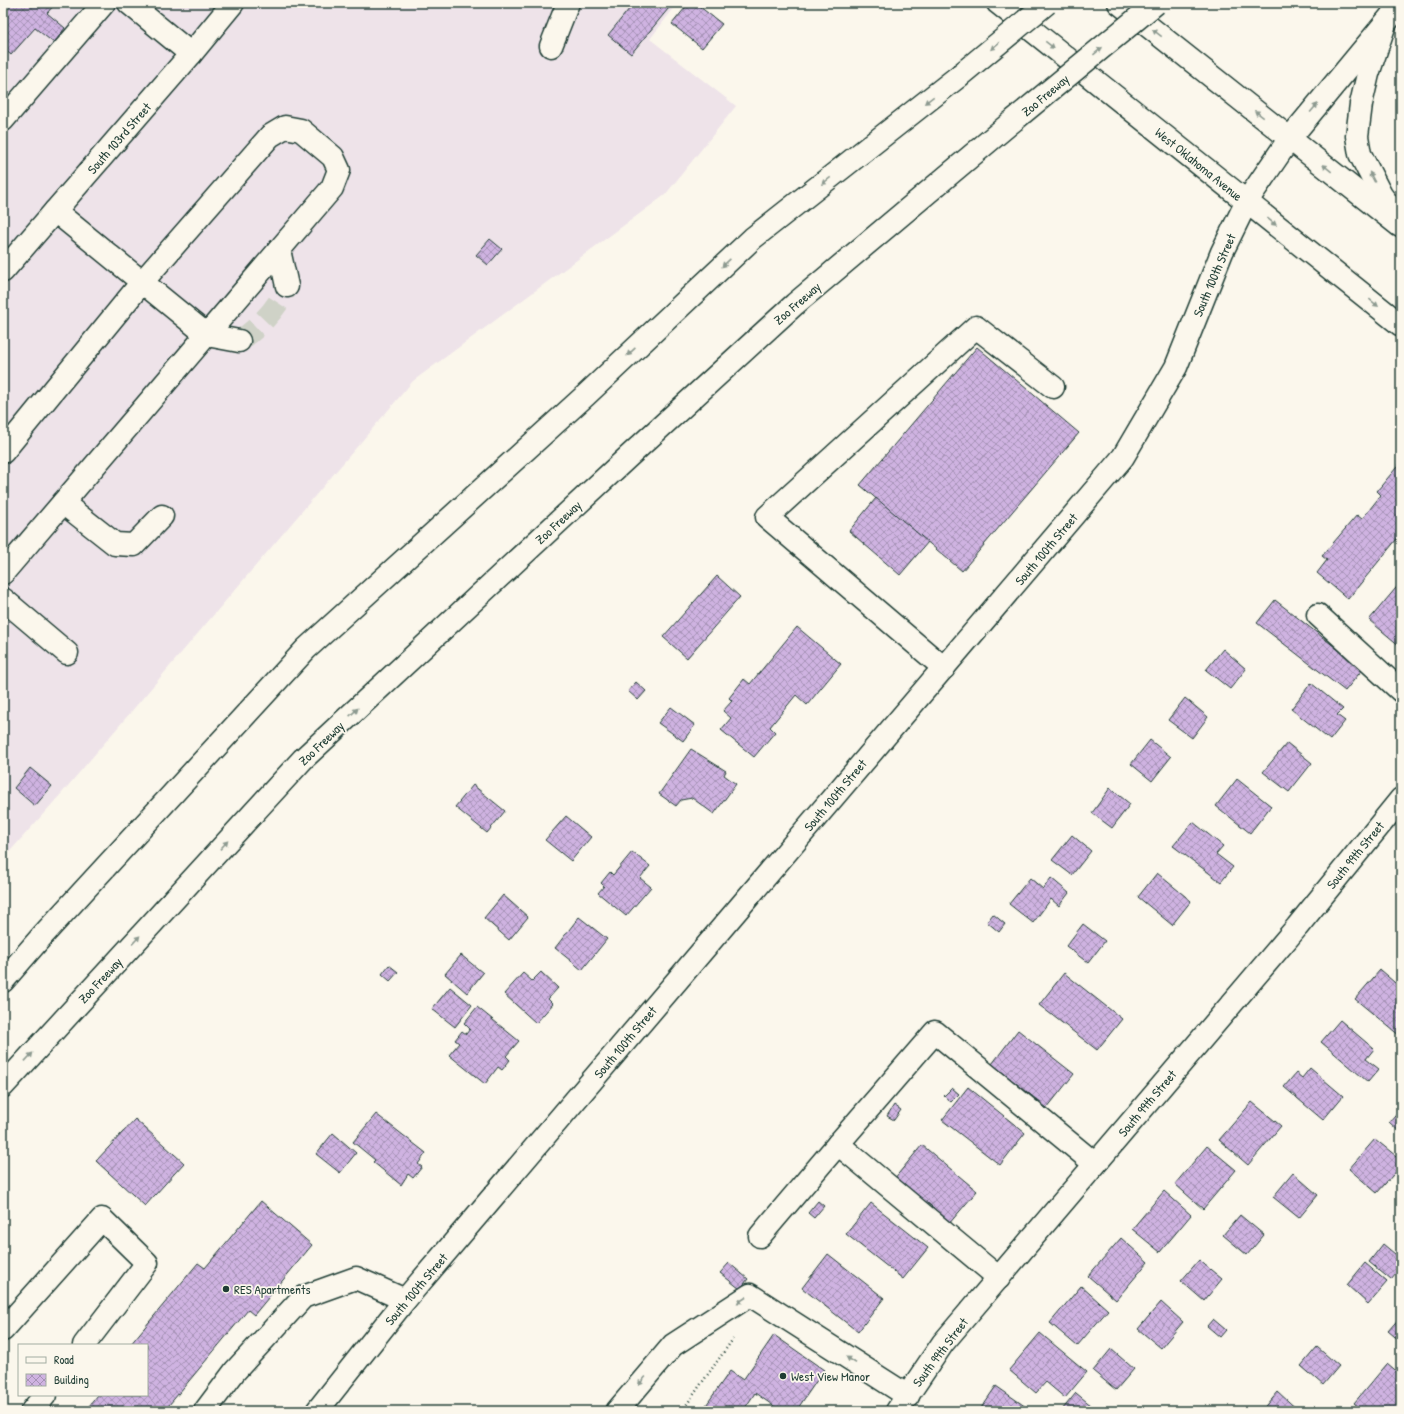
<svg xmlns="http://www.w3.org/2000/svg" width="1404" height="1414" viewBox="0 0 1404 1414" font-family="'Patrick Hand',sans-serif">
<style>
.built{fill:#eee3e9}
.building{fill:url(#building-cross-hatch);stroke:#1f3d34}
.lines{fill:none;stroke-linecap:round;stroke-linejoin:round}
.minor-tunnel{stroke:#cfd2c7;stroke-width:22;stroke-dasharray:22 11;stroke-linecap:butt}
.minor-casing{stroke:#1f3d34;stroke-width:25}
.major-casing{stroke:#1f3d34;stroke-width:25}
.highway-casing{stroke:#1f3d34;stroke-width:25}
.path{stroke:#1f3d34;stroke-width:2.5;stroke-dasharray:1 3;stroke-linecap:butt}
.minor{stroke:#fbf7ec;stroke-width:22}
.major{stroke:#fbf7ec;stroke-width:22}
.highway{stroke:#fbf7ec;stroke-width:22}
.highway-bridge-casing{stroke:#1f3d34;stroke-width:25;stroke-linecap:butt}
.highway-bridge{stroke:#fbf7ec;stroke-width:22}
.oneway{fill:#8d9a90}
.poi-dot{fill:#1f3d34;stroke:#fbf7ec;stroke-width:1.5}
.labels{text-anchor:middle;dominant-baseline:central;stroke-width:3.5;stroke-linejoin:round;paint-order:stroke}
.street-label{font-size:13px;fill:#1f3d34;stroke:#fbf7ec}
.poi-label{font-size:13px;fill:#1f3d34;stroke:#fbf7ec;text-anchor:start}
</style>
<defs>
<pattern id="building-cross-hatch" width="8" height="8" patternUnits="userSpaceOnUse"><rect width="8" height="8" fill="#cfb3e1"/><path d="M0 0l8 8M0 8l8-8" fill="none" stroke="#a793b7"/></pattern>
</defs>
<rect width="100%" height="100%" fill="#fbf7ec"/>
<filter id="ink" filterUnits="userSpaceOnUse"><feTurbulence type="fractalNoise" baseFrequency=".025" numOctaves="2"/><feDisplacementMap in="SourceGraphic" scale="8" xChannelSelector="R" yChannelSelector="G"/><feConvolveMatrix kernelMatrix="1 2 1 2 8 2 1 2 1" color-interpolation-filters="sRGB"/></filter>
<g filter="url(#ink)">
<!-- built -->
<path class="built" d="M3,3H678L650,39L736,106L665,195L413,381L61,794L3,859Z"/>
<!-- building -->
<g class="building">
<path d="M3,3H56L47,13L65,28L54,43L35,28L11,55L3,48Z"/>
<path d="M634,3H673L631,54L608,35Z"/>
<path d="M689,3H695L722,24L702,48L672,24Z"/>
<path d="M490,239L502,249L488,265L476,255Z"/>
<path d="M977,347L1079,433L962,571L860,485Z"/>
<path d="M1401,462V534L1348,599L1317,573L1327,560L1322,556L1357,515L1362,519L1381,495L1377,491Z"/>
<path d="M876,498L928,542L900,575L849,531Z"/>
<path d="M717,576L740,597L687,658L663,637Z"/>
<path d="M1401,582V647L1369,620Z"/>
<path d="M1275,600L1363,669L1345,691L1257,623Z"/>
<path d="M797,627L841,664L807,705L796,695L770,727L775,732L754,757L721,730L731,718L723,711L732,701L729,698L744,679L750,684Z"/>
<path d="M1223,649L1246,669L1230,689L1206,670Z"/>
<path d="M636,682L646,691L638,700L628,691Z"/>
<path d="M1311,683L1343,709L1337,715L1345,721L1330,740L1291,709Z"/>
<path d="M1185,698L1208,717L1192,738L1168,720Z"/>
<path d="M671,707L695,725L683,741L658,723Z"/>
<path d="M1150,740L1171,757L1152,781L1131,764Z"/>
<path d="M1287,743L1312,763L1289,792L1263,772Z"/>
<path d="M691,749L726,771L724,775L736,784L714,814L692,798L681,800L676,806L659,794Z"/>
<path d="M30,768L52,786L35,806L14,788Z"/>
<path d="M1237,779L1271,806L1250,833L1216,806Z"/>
<path d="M473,785L505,811L487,833L455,807Z"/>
<path d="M1110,788L1130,804L1112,828L1092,813Z"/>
<path d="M566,816L591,837L571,861L545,840Z"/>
<path d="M1193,822L1223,846L1216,854L1233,867L1221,882L1173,846Z"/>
<path d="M1072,835L1091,851L1072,875L1052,860Z"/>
<path d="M632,852L650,866L640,878L651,887L626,916L598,893L604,886L601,883L610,872L613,875Z"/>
<path d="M1157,873L1191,901L1172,925L1138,897Z"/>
<path d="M1030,878L1043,889L1051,878L1069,893L1059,906L1051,899L1033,923L1009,904Z"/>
<path d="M503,895L528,917L509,940L484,918Z"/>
<path d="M993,914L1005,924L999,932L987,922Z"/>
<path d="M579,917L607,939L582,970L555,948Z"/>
<path d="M1083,924L1105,941L1088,963L1066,946Z"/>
<path d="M461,955L483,973L467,993L445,974Z"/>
<path d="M389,965L398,972L390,981L382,974Z"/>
<path d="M1380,970L1401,988L1400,1036L1355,999Z"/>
<path d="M541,972L558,988L548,999L553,1004L536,1023L504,994L523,973L532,981Z"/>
<path d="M1064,973L1122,1019L1097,1050L1039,1005Z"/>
<path d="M450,987L472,1005L455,1027L432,1009Z"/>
<path d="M477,1007L519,1041L506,1056L510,1060L502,1070L498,1067L485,1084L449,1055L459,1043L455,1040L462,1031L466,1034L470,1029L464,1023Z"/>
<path d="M1340,1020L1374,1049L1366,1059L1379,1069L1368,1082L1321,1042Z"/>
<path d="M1018,1030L1074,1074L1047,1108L992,1064Z"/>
<path d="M1310,1068L1343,1096L1323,1120L1284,1087L1296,1073L1302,1078Z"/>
<path d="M968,1087L1025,1133L1000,1165L942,1120Z"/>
<path d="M952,1088L959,1094L951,1102L944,1096Z"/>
<path d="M1252,1102L1281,1126L1248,1165L1219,1140Z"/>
<path d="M894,1105L901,1110L894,1120L887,1116Z"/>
<path d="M1401,1108V1133L1389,1122Z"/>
<path d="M376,1114L426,1153L418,1164L422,1167L413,1178L408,1174L401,1185L373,1162L375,1160L353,1142Z"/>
<path d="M135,1119L184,1163L145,1206L96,1161Z"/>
<path d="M333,1133L356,1153L340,1173L316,1154Z"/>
<path d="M1375,1139L1401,1160V1166L1377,1193L1349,1169Z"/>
<path d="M922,1145L977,1191L948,1225L894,1179Z"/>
<path d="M1207,1146L1236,1170L1203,1209L1175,1184Z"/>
<path d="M1293,1173L1318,1195L1299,1218L1273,1197Z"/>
<path d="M1164,1191L1191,1215L1160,1252L1132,1229Z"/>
<path d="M261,1201L312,1245L254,1315L248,1310L164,1411H85L98,1395H147V1345H130L198,1263L205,1268Z"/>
<path d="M818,1201L824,1206L814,1218L808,1213Z"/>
<path d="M871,1203L928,1248L903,1279L846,1234Z"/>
<path d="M1240,1215L1264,1235L1247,1255L1223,1235Z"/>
<path d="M1121,1238L1148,1262L1116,1300L1088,1276Z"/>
<path d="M1383,1244L1401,1259V1268L1391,1280L1369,1262Z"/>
<path d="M828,1254L884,1298L858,1332L802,1288Z"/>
<path d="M1199,1260L1222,1279L1204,1301L1181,1281Z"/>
<path d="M729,1263L748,1279L740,1289L720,1273Z"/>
<path d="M1365,1263L1387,1282L1368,1304L1347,1285Z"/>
<path d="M1081,1286L1108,1310L1077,1346L1050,1323Z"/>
<path d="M1161,1302L1183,1322L1161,1348L1138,1329Z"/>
<path d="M1401,1316V1342L1388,1331Z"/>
<path d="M1213,1319L1226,1330L1220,1337L1207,1326Z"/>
<path d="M1040,1333L1087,1372L1065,1398L1046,1382L1036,1393L1009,1370Z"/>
<path d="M774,1335L824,1370L796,1411H781L755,1393L743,1411H735L728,1406L724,1411H702L730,1371L743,1380Z"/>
<path d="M1317,1347L1339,1366L1323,1385L1301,1366Z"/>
<path d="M1111,1349L1134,1369L1116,1390L1093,1371Z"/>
<path d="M1387,1364L1401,1376V1405L1396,1411H1363L1354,1403Z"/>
<path d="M996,1386L1026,1407L1024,1411H979Z"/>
<path d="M1278,1392L1299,1411H1262Z"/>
<path d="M1076,1393L1098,1411H1061Z"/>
</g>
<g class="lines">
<!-- minor-tunnel -->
<path class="minor-tunnel" d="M239,341C259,328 278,308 287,286"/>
<!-- minor casing -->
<g class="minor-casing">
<g id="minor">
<path d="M129,3L191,54"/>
<path d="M551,46L568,3"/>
<path d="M3,120L104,3"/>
<path d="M55,211L207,335L239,341"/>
<path d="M279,250L287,286"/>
<path d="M3,271L191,54L233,3"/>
<path d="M3,452L143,281L270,136L285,127L301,130L333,157L339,170L332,188L3,573"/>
<path d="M63,503L115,544L134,545L162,516"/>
<path d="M3,599L67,653"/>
<path d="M1318,615L1401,691"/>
<path d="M944,668L767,517L976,327L1053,387"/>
<path d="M838,1144L935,1032L1095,1164"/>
<path d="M760,1236L838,1144L999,1278"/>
<path d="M3,1330L102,1219L147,1263L84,1345"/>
<path d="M32,1411L45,1395"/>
<path d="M205,1411L235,1371L303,1297L356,1278L405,1300"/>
<path d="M317,1411L405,1300L1123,457L1176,367L1222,252L1247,201L1290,138"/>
<path d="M617,1411L673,1345L750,1295L908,1396"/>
<path d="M897,1411L943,1343L1297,927L1401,799"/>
</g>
</g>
<!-- major casing -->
<g class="major-casing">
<g id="major">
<path d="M998,3L1401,325"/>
<path d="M1119,3L1400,226"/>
</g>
</g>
<!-- highway casing -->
<g class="highway-casing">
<g id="highway">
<path d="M1385,24L1368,74L1361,104L1357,136L1360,154L1381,195L1401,221"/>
<path d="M1290,138L1401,4"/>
<path d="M3,981L43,935L306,649L586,395L753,238L959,76"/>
<path d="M3,1086L303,759L628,457L795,304L1014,120"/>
</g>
</g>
<!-- path -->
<g class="path">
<path d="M682,1411L733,1339"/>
<path d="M759,1411L760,1409L763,1411"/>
</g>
<!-- minor -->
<use href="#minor" class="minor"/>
<!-- major -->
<use href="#major" class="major"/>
<!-- highway -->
<use href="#highway" class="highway"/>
<!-- highway-bridge casing -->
<g class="highway-bridge-casing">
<g id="highway-bridge">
<path d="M959,76L1047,3"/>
<path d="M1014,120L1156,3"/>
</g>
</g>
<!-- highway-bridge -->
<use href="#highway-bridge" class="highway-bridge"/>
</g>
<!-- one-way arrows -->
<defs><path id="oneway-solid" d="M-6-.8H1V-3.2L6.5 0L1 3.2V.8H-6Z"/></defs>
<g class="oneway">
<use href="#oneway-solid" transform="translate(1157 33) rotate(-142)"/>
<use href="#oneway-solid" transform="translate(1050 45) rotate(38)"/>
<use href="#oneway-solid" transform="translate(995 46) rotate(140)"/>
<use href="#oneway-solid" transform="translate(1098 51) rotate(-40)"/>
<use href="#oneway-solid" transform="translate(929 100) rotate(142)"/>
<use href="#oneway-solid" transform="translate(1314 108) rotate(-50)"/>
<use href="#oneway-solid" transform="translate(1259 114) rotate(-142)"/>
<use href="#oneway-solid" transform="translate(1327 168) rotate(-141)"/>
<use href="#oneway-solid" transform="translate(1372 177) rotate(-118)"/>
<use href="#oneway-solid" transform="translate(826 181) rotate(142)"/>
<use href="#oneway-solid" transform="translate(1272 222) rotate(39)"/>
<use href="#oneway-solid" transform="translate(726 263) rotate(137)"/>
<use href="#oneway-solid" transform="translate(1374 303) rotate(39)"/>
<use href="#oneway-solid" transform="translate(631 352) rotate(137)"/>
<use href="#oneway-solid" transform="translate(354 712) rotate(-43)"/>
<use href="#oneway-solid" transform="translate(224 845) rotate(-47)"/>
<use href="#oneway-solid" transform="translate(136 940) rotate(-47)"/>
<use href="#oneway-solid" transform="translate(29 1057) rotate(-47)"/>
<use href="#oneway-solid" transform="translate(742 1300) rotate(147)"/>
<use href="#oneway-solid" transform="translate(851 1360) rotate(-147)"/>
<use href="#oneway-solid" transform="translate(642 1381) rotate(130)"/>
</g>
</g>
<!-- markers -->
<g class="poi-dot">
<circle cx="226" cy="1289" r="4"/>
<circle cx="783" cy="1376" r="4"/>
</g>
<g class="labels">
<!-- street labels -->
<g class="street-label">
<text transform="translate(1045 95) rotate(-40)">Zoo Freeway</text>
<text transform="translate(119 138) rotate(-49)">South 103rd Street</text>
<text transform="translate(1199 164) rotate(39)">West Oklahoma Avenue</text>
<text transform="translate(1214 275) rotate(-67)">South 100th Street</text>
<text transform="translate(797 303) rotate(-41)">Zoo Freeway</text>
<text transform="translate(558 522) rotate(-43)">Zoo Freeway</text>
<text transform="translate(1046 549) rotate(-50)">South 100th Street</text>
<text transform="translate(321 743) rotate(-44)">Zoo Freeway</text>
<text transform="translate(835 795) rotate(-50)">South 100th Street</text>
<text transform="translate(1355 855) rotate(-51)">South 99th Street</text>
<text transform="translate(100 980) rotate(-47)">Zoo Freeway</text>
<text transform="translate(625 1042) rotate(-50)">South 100th Street</text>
<text transform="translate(1147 1103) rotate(-50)">South 99th Street</text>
<text transform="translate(416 1289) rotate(-50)">South 100th Street</text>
<text transform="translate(940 1352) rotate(-53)">South 99th Street</text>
</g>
<!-- poi labels -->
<g class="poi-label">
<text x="234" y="1289">RES Apartments</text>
<text x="791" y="1376">West View Manor</text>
</g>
</g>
<!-- margin -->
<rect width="1404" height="1414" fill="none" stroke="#fbf7ec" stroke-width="16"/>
<rect x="8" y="8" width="1388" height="1398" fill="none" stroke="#1f3d34" stroke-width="1.5" filter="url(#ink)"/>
<!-- legend -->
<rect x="18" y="1344" width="130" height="52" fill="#fbf7ec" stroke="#a3ada2"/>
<rect x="26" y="1357" width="20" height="6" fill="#fbf7ec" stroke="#a3ada2"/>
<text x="54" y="1364" font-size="12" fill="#1f3d34">Road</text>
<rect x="26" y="1374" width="20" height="12" fill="url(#building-cross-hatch)" stroke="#a3ada2"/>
<text x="54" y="1384" font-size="12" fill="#1f3d34">Building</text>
</svg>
